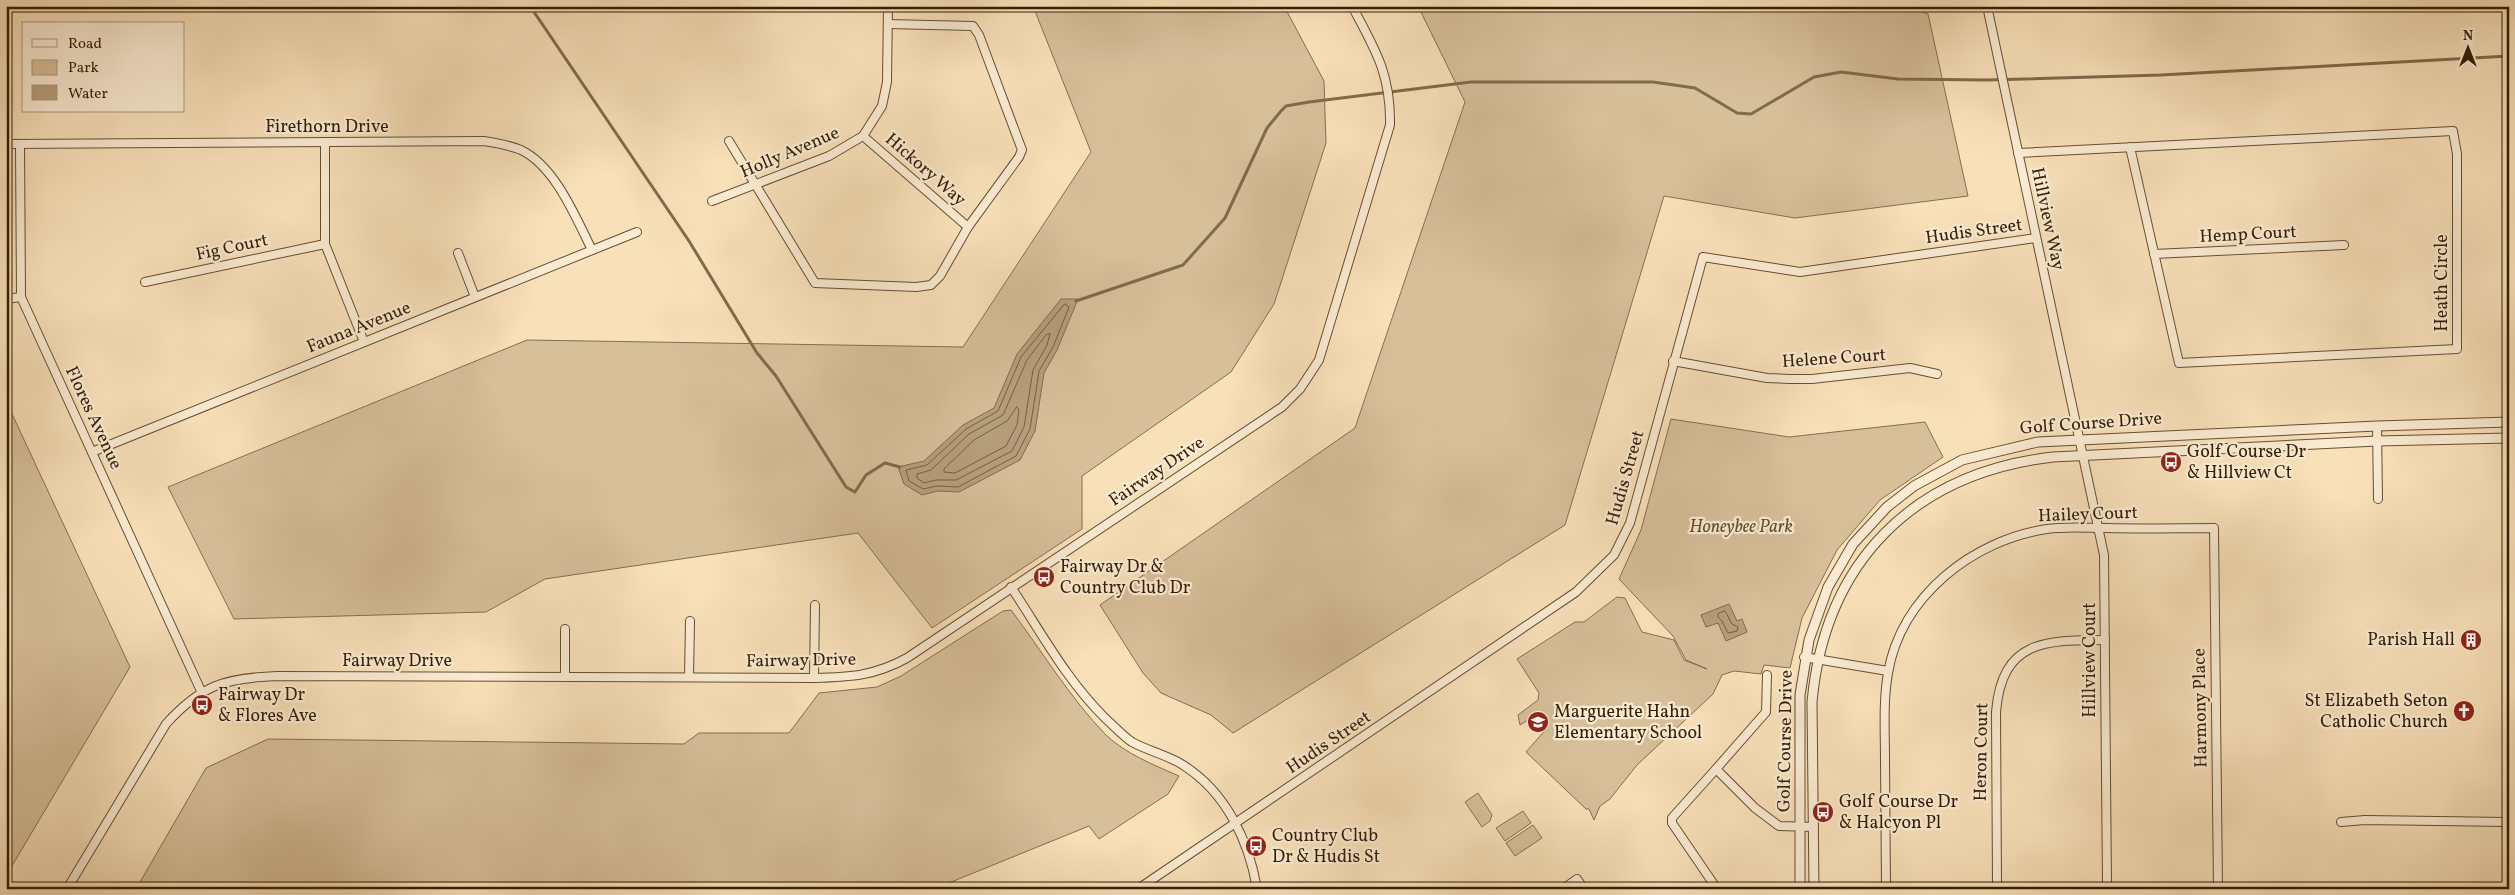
<svg xmlns="http://www.w3.org/2000/svg" width="2515" height="895" viewBox="0 0 2515 895" font-family="Vollkorn,serif">
<style>
.green{fill:#d7bf9a;stroke:#866e50}
.water{fill:#b69e7c;stroke:#826a4c}
.lines{fill:none;stroke-linecap:round;stroke-linejoin:round}
.shore{stroke:#765e40;stroke-width:1}
.stream{stroke:#826a4c;stroke-width:3}
.minor-casing{stroke:#664e32;stroke-width:10}
.tertiary-casing{stroke:#664e32;stroke-width:11}
.minor{stroke:#faebd2;stroke-width:8}
.tertiary{stroke:#faebd2;stroke-width:9}
.labels{text-anchor:middle;dominant-baseline:central;stroke-width:4.5;stroke-linejoin:round;paint-order:stroke}
.street-label{font-size:18px;fill:#351d05;stroke:#faebd2}
.poi-label{font-size:18px;fill:#351d05;stroke:#faebd2;text-anchor:start}
.park-label{font-size:18px;font-style:italic;fill:#664e32;stroke:#faebd2}
</style>
<rect width="100%" height="100%" fill="#f8e0b9"/>
<filter id="stains"><feTurbulence type="fractalNoise" baseFrequency=".004" numOctaves="4"/><feColorMatrix values="0 0 0 0 .2 0 0 0 0 .09 0 0 0 0 .02 0 0 0 .5 -.17"/></filter>
<radialGradient id="worn" r=".72"><stop offset=".6" stop-color="#630" stop-opacity="0"/><stop offset="1" stop-color="#630" stop-opacity=".3"/></radialGradient>
<!-- green -->
<g class="green">
<path d="M1033,6H1284L1324,81L1326,143L1274,304L1231,372L1082,476V529L932,628L858,533L545,579L486,612L234,619L168,487L527,340L963,347L1091,152Z"/>
<path d="M1418,6H1903L1928,14L1968,196L1795,218L1664,196L1565,525L1233,733L1211,715L1161,693L1143,673L1100,605L1355,428L1465,102Z"/>
<path d="M6,401L130,667L6,876Z"/>
<path d="M1671,419L1789,437L1925,422L1943,457L1880,500L1837,550L1802,618L1790,668L1764,665L1761,674L1734,671L1722,675L1713,694L1637,765L1610,799L1600,806L1594,820L1589,809H1586L1526,752L1548,727L1533,717L1520,725L1518,715L1538,700L1539,693L1517,659L1575,622H1584L1617,597L1625,598L1642,632L1674,640L1684,660L1707,669L1686,660L1673,636L1619,579L1641,530Z"/>
<path d="M1011,610C1042,651 1070,698 1106,735C1126,754 1154,765 1179,776L1168,794L1099,839L1089,826L934,889H136L206,768L268,739L684,744L699,733H789L819,693L877,687L901,676L1003,611Z"/>
<path d="M1478,793L1492,815L1490,821L1482,827L1465,802Z"/>
<path d="M1523,811L1531,823L1505,841L1496,828Z"/>
<path d="M1533,825L1542,838L1515,856L1506,843Z"/>
</g>
<!-- water -->
<g class="water">
<path d="M1061,299H1078L1057,350L1044,373L1035,431L1020,460L959,492L938,491L922,495L904,484L898,467L924,461L963,425L994,408L1017,354Z"/>
<path d="M1729,604L1737,621L1742,619L1747,632L1726,641L1718,623L1706,627L1701,615Z"/>
</g>
<g class="lines">
<!-- shore -->
<g class="shore">
<path d="M1065,304L1069,307L1053,347L1039,371L1030,429L1016,456L958,487L937,486L923,489L909,481L906,470L927,465L966,429L998,411L1021,357Z"/>
<path d="M1050,334L1047,345L1033,370L1024,427L1012,451L956,480H936L924,483L917,478V474L931,470L969,434L1003,415L1027,360L1046,335Z"/>
<path d="M1017,407L1019,410L1017,425L1006,446L955,473L944,472V469L974,440L1007,421Z"/>
<path d="M1725,611L1732,624L1738,627L1737,631L1728,633L1722,621L1718,617V614Z"/>
</g>
<!-- stream -->
<g class="stream">
<path d="M530,6L689,241L757,353L776,376L846,487L855,492L866,475L885,463L900,467"/>
<path d="M1076,301L1183,265L1225,218L1267,128L1281,111L1286,106L1309,102L1471,82H1653L1695,88L1737,113L1751,114L1814,77L1841,72L1898,79L1986,80L2161,75L2509,56"/>
</g>
<!-- minor casing -->
<g class="minor-casing">
<g id="minor">
<path d="M1987,6L2104,555L2107,885"/>
<path d="M863,136L968,227"/>
<path d="M729,141L815,283L916,287L931,285L940,276L968,227L1019,157L1022,150L979,35L973,26L888,24"/>
<path d="M325,142V244L364,342"/>
<path d="M6,144L484,141C497,143 509,145 521,150C555,166 576,218 592,250"/>
<path d="M20,144L21,297L201,691"/>
<path d="M2018,153L2453,131L2457,154V349L2179,363L2130,147"/>
<path d="M712,201L829,156L863,136L882,106L887,82L888,6"/>
<path d="M458,253L475,297"/>
<path d="M2154,254L2344,245"/>
<path d="M145,282L325,244"/>
<path d="M6,299L21,297"/>
<path d="M1673,361L1767,378L1790,379H1812L1910,368L1937,374"/>
<path d="M2377,426L2378,499"/>
<path d="M92,452L637,232"/>
<path d="M1011,587C1041,632 1067,681 1106,719C1114,726 1123,736 1132,742C1148,751 1168,755 1183,765C1226,792 1249,841 1257,889"/>
<path d="M1804,657L1888,671"/>
<path d="M1767,675L1766,712L1716,769L1755,808L1779,826L1814,827"/>
<path d="M565,677V629"/>
<path d="M689,677L690,621"/>
<path d="M814,678L815,605"/>
<path d="M1716,769L1672,818V823L1717,889"/>
<path d="M2341,822L2365,820L2509,822"/>
<path d="M1997,884L1996,712C2002,640 2045,640 2105,640"/>
<path d="M67,889L166,724C201,685 225,678 277,676L814,678C851,677 874,676 907,658L1282,407L1300,389L1319,360L1390,125C1391,74 1375,49 1352,6"/>
<path d="M1138,889L1576,592L1614,555L1630,523L1703,257L1800,272L2036,238"/>
<path d="M1563,889L1577,879L1584,889"/>
<path d="M1886,889C1886,846 1885,803 1885,760C1885,731 1883,701 1888,673C1901,596 1973,540 2047,529C2066,526 2088,528 2107,528C2143,529 2178,528 2214,528L2218,889"/>
</g>
</g>
<!-- tertiary casing -->
<g class="tertiary-casing">
<g id="tertiary">
<path d="M1800,889V695L1809,640L1828,587L1853,544L1887,507L1914,486L1962,460L2038,442L2377,426L2509,422"/>
<path d="M1814,889L1812,702C1825,561 1914,473 2053,457L2377,441L2509,438"/>
</g>
</g>
<!-- minor -->
<use href="#minor" class="minor"/>
<!-- tertiary -->
<use href="#tertiary" class="tertiary"/>
</g>
<!-- icons -->
<defs>
<g id="bus-disc" transform="scale(1.125)"><circle r="9.5" fill="#8f2418" stroke="#faebd2"/><path d="M-5-6H5V4H4V6H2V4H-2V6H-4V4H-5ZM-3.5-4V0h7V-4ZM-3.5 1.2v1.5H-2V1.2ZM2 1.2v1.5H3.5V1.2Z" fill="#fff"/></g>
<g id="building-disc" transform="scale(1.125)"><circle r="9.5" fill="#8f2418" stroke="#faebd2"/><path d="M-4-6H4V6H1V3H-1V6H-4ZM-2.5-4.3h1.7v1.8h-1.7ZM.8-4.3h1.7v1.8H.8ZM-2.5-1h1.7V.8h-1.7ZM.8-1h1.7V.8H.8Z" fill="#fff"/></g>
<g id="church-disc" transform="scale(1.125)"><circle r="9.5" fill="#8f2418" stroke="#faebd2"/><path d="M-1.2-6h2.4v3.5h3.3v2.4h-3.3V6h-2.4V-.1h-3.3v-2.4h3.3Z" fill="#fff"/></g>
<g id="school-disc" transform="scale(1.125)"><circle r="9.5" fill="#8f2418" stroke="#faebd2"/><path d="M0-5L7-2L0 1L-7-2ZM-4 1L0 2.5L4 1V4Q0 6-4 4Z" fill="#fff"/></g>
</defs>
<g fill-rule="evenodd">
<use href="#bus-disc" x="2171" y="462"/>
<use href="#bus-disc" x="1044" y="577"/>
<use href="#building-disc" x="2471" y="640"/>
<use href="#bus-disc" x="202" y="705"/>
<use href="#church-disc" x="2464" y="711"/>
<use href="#school-disc" x="1538" y="722"/>
<use href="#bus-disc" x="1823" y="812"/>
<use href="#bus-disc" x="1256" y="846"/>
</g>
<g class="labels">
<!-- street labels -->
<g class="street-label">
<text x="327" y="127">Firethorn Drive</text>
<text transform="translate(790 153) rotate(-23)">Holly Avenue</text>
<text transform="translate(925 170) rotate(41)">Hickory Way</text>
<text transform="translate(2047 219) rotate(78)">Hillview Way</text>
<text transform="translate(1974 232) rotate(-8)">Hudis Street</text>
<text transform="translate(2248 235) rotate(-3)">Hemp Court</text>
<text transform="translate(232 248) rotate(-12)">Fig Court</text>
<text transform="translate(2442 283) rotate(-90)">Heath Circle</text>
<text transform="translate(359 328) rotate(-22)">Fauna Avenue</text>
<text transform="translate(1834 359) rotate(-4)">Helene Court</text>
<text transform="translate(93 418) rotate(65)">Flores Avenue</text>
<text transform="translate(2091 424) rotate(-4)">Golf Course Drive</text>
<text transform="translate(1157 472) rotate(-34)">Fairway Drive</text>
<text transform="translate(1626 478) rotate(-74)">Hudis Street</text>
<text transform="translate(2088 515) rotate(-2)">Hailey Court</text>
<text transform="translate(2090 660) rotate(-90)">Hillview Court</text>
<text x="397" y="661">Fairway Drive</text>
<text transform="translate(801 661) rotate(-1)">Fairway Drive</text>
<text transform="translate(2201 708) rotate(-91)">Harmony Place</text>
<text transform="translate(1786 741) rotate(-89)">Golf Course Drive</text>
<text transform="translate(1329 743) rotate(-34)">Hudis Street</text>
<text transform="translate(1982 752) rotate(-89)">Heron Court</text>
</g>
<!-- poi labels -->
<g class="poi-label">
<text x="2187" y="452">Golf Course Dr<tspan x="2187" dy="21">&amp; Hillview Ct</tspan></text>
<text x="1060" y="567">Fairway Dr &amp;<tspan x="1060" dy="21">Country Club Dr</tspan></text>
<text x="2455" y="640" text-anchor="end">Parish Hall</text>
<text x="218" y="695">Fairway Dr<tspan x="218" dy="21">&amp; Flores Ave</tspan></text>
<text x="2448" y="701" text-anchor="end">St Elizabeth Seton<tspan x="2448" dy="21">Catholic Church</tspan></text>
<text x="1554" y="712">Marguerite Hahn<tspan x="1554" dy="21">Elementary School</tspan></text>
<text x="1839" y="802">Golf Course Dr<tspan x="1839" dy="21">&amp; Halcyon Pl</tspan></text>
<text x="1272" y="836">Country Club<tspan x="1272" dy="21">Dr &amp; Hudis St</tspan></text>
</g>
<!-- park labels -->
<g class="park-label">
<text x="1741" y="527">Honeybee Park</text>
</g>
</g>
<!-- margin -->
<rect width="2515" height="895" fill="none" stroke="#f8e0b9" stroke-width="25"/>
<rect x="8" y="8" width="2500" height="880" fill="none" stroke="#351d05" stroke-width="2.5"/>
<rect x="12" y="12" width="2490" height="870" fill="none" stroke="#351d05"/>
<!-- legend -->
<rect x="22" y="22" width="162" height="90" fill="#faebd2" stroke="#ab9980"/>
<rect x="32" y="39" width="25" height="8" fill="#faebd2" stroke="#ab9980"/>
<text x="68" y="48" font-size="15" fill="#351d05">Road</text>
<rect x="32" y="60" width="25" height="15" fill="#d7bf9a" stroke="#ab9980"/>
<text x="68" y="72" font-size="15" fill="#351d05">Park</text>
<rect x="32" y="85" width="25" height="15" fill="#b69e7c" stroke="#ab9980"/>
<text x="68" y="98" font-size="15" fill="#351d05">Water</text>
<!-- north arrow -->
<g transform="translate(2468 48)" stroke="#faebd2" stroke-width="4" paint-order="stroke">
<path d="M0-4L9 19L0 12L-9 19Z" fill="#351d05"/>
<text y="-8" font-size="14" font-weight="bold" text-anchor="middle" fill="#351d05">N</text>
</g>
<rect width="100%" height="100%" filter="url(#stains)"/>
<rect width="100%" height="100%" fill="url(#worn)"/>
</svg>
